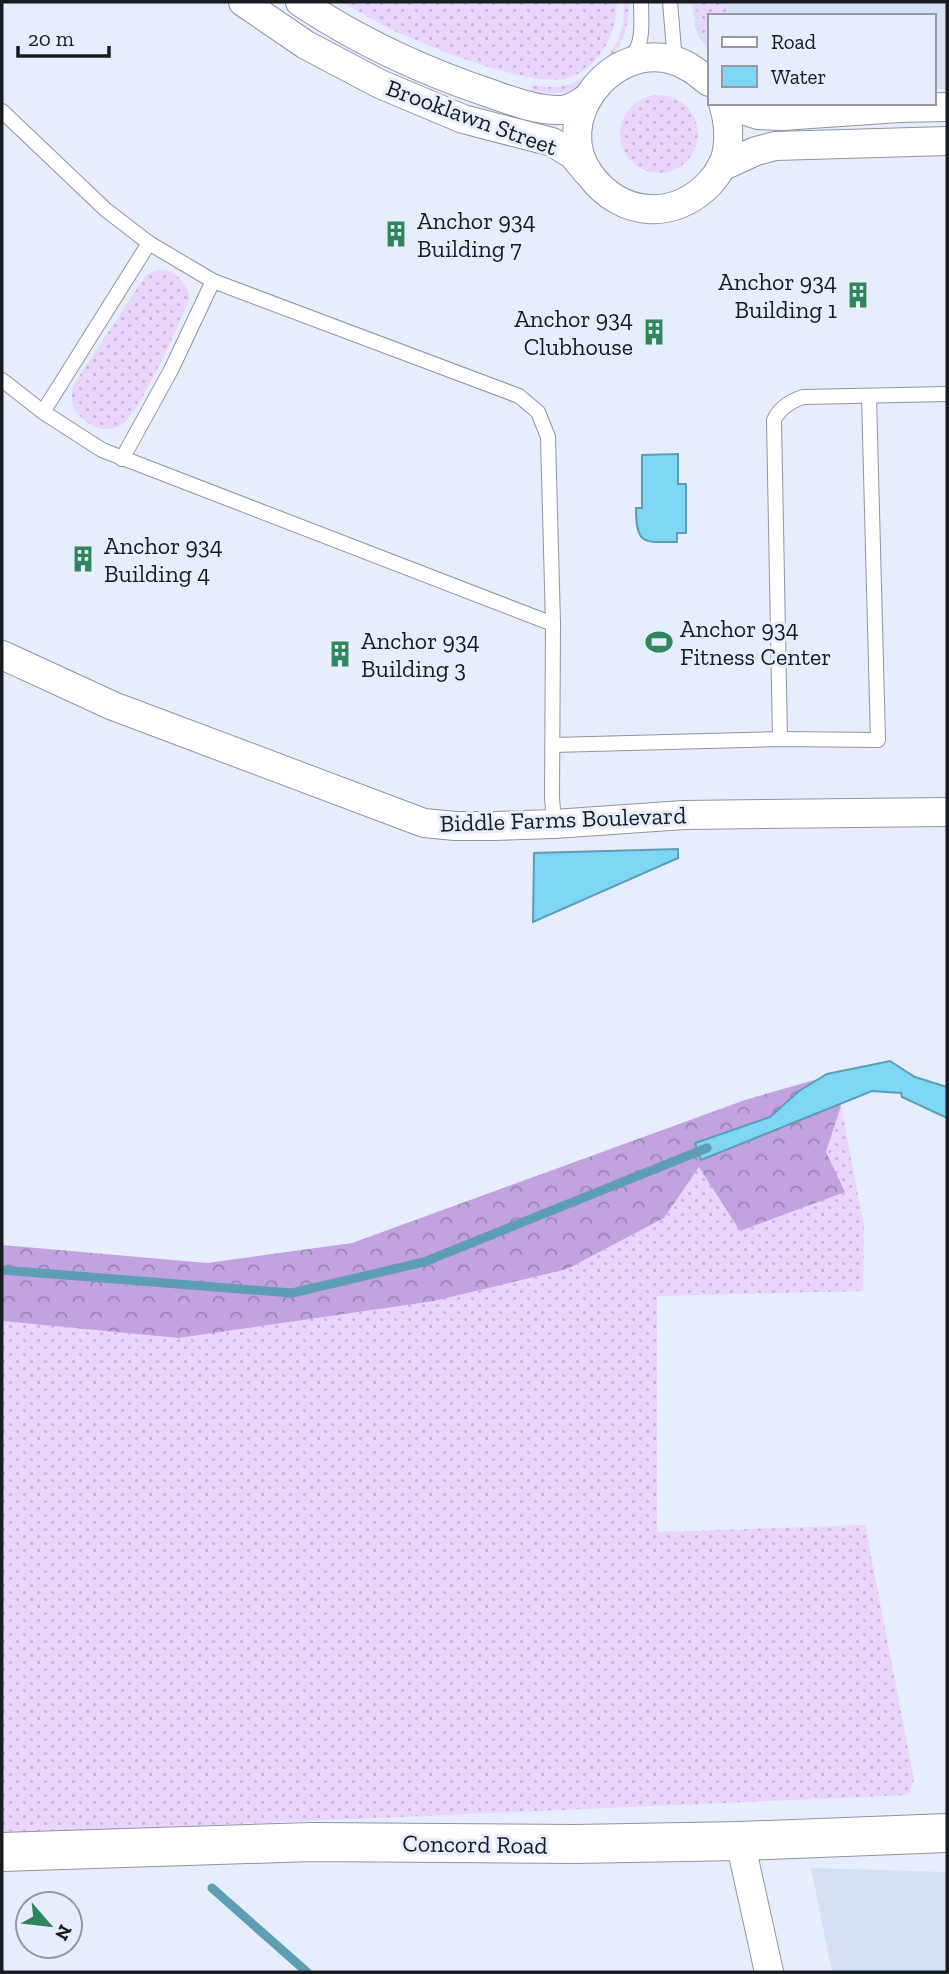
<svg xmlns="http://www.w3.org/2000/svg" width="949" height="1974" viewBox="0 0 949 1974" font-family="'Zilla Slab',serif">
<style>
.built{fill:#d6e0f5}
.grass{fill:url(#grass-dots)}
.forest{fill:url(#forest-crowns)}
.water{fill:#7cd6f4;stroke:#5e9eb4;stroke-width:2}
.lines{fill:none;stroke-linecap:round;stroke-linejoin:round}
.stream{stroke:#5e9eb4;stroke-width:9}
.lane-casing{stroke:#8f95a2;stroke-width:16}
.street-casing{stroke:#8f95a2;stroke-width:30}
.secondary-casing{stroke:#8f95a2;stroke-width:40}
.lane{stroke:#fff;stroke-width:14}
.street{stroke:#fff;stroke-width:28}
.secondary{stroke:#fff;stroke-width:38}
.labels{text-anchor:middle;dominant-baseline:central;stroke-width:6;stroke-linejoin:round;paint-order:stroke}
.street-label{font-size:24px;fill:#181b20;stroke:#e6edfc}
.poi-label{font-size:24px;fill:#181b20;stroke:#e6edfc;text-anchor:start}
</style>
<defs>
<pattern id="grass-dots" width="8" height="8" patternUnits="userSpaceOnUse" patternTransform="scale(1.75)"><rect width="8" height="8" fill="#e9d5fd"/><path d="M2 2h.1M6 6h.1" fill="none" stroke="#c7b6d9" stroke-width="1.8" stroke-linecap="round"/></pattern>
<pattern id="forest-crowns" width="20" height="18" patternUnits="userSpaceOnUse" patternTransform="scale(1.75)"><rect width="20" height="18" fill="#c3a2e2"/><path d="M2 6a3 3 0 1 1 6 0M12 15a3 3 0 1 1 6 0" fill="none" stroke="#9d83b7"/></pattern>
</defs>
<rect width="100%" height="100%" fill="#e6edfc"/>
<!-- built -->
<g class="built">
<path d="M692,2H947V89H933V16H709V50L700,39L695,27Z"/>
<path d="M811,1868L947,1872V1972H832Z"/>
</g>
<!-- grass -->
<g class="grass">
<path d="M342,2H617C616,34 601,67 568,78C533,90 409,40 375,21C364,15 353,8 342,2Z"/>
<path d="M624,2H629C628,36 620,50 595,72C587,80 580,88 569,91C557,95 544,92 531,91L533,85C563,90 576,86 598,65C607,57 616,47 620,35C624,25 624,12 624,2Z"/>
<path d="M696,2H725L727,16H709V44C698,31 697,19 696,2Z"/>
<circle cx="659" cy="134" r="39"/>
<path d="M166,270C180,275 187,285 190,299C178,324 141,413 121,425C107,433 92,428 82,418C71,408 70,397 74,384L146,275L154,271Z"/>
<path d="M841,1106L864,1226L863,1291L657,1296V1532L865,1525L914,1779L908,1795L2,1834V1321L178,1338L664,1218L699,1166L740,1230L826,1152Z"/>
</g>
<!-- forest -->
<path class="forest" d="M825,1077L841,1106L826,1152L845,1192L740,1231L699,1167L664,1218L567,1269L434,1301L178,1338L2,1321V1245L207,1263L352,1243L745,1100Z"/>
<!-- water -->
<g class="water">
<path d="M678,454V484H686V533H677V542C644,542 636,546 636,508H642V455Z"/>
<path d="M678,849V858L533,922L534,853Z"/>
<path d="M890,1061L915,1077L947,1087V1118L902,1097L901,1093L872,1091L701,1160L695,1143L770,1117L799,1091L827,1074Z"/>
</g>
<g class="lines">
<!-- stream -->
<g class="stream">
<path d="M2,1270L292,1293L424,1262L707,1148"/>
<path d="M212,1888L307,1972"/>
</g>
<!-- lane casing -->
<g class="lane-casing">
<g id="lane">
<path d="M670,2L674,50L679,62"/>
<path d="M629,59C645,46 641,21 641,2"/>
<path d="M2,111L106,210L149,243L213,281L519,396L538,412L548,437L553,624L552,797L554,824"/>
<path d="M2,380L43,412L102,450L553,624"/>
<path d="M43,412L149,243"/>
<path d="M122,459L171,370L213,281"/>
<path d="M780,739L774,420C780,407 791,401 803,397L947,394"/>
<path d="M553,745L780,739L878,740L869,396"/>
</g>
</g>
<!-- street casing -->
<g class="street-casing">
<g id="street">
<path d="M243,2L306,45L380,84L463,119L552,142L573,155L587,172"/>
<path d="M300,2C359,41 423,71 489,93C512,101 537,111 562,110C572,109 579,104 586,99"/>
<path d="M709,82C698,73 687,64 673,60C610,42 550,121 590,175C621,217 674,221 710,183C718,174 725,163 727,151C730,134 728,119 723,103"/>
<path d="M730,103L743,110L758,115L782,116L899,108L947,107"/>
<path d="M721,167L756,151L775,146L947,141"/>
<path d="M2,655L113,706L424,823L455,826H494L554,824L684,815L947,812"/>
<path d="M740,1841L769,1972"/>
</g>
</g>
<!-- secondary casing -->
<g class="secondary-casing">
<path id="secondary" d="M2,1852L312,1842L575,1844L740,1841L947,1833"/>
</g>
<!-- lane -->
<use href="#lane" class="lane"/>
<!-- street -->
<use href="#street" class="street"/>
<!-- secondary -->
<use href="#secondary" class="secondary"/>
</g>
<!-- icons -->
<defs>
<g id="building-bare" transform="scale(2.1)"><path d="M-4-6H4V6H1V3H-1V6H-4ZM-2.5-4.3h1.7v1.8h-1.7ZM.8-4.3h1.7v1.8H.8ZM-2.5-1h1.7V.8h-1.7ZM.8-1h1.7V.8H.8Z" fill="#2f865a" stroke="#e6edfc" stroke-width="2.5" paint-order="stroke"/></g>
<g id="stadium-bare" transform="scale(2.1)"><path d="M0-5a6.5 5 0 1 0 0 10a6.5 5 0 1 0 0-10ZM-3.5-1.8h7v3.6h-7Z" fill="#2f865a" stroke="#e6edfc" stroke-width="2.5" paint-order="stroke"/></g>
</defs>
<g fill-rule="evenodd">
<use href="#building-bare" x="396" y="234"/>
<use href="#building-bare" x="858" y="295"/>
<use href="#building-bare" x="654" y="332"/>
<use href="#building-bare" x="83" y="559"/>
<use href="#stadium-bare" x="659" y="642"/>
<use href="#building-bare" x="340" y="654"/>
</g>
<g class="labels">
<!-- street labels -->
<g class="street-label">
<text transform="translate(472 117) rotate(20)">Brooklawn Street</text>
<text transform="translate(563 819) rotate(-2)">Biddle Farms Boulevard</text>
<text transform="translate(475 1844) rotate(1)">Concord Road</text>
</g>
<!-- poi labels -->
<g class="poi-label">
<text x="417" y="220">Anchor 934<tspan x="417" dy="28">Building 7</tspan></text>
<text x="837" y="281" text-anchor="end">Anchor 934<tspan x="837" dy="28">Building 1</tspan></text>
<text x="633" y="318" text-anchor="end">Anchor 934<tspan x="633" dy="28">Clubhouse</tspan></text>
<text x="104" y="545">Anchor 934<tspan x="104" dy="28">Building 4</tspan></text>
<text x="680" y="628">Anchor 934<tspan x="680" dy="28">Fitness Center</tspan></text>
<text x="361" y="640">Anchor 934<tspan x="361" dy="28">Building 3</tspan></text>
</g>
</g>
<!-- border -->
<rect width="949" height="1974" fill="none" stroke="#181b20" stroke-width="7"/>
<!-- legend -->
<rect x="708" y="14" width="228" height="91" fill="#e6edfc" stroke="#9499a4" stroke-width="2"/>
<rect x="722" y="37" width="35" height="10" fill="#ffffff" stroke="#9499a4" stroke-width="2"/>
<text x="771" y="49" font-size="21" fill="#181b20">Road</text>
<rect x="722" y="66" width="35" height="21" fill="#7cd6f4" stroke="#9499a4" stroke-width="2"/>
<text x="771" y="84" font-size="21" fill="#181b20">Water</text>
<!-- north arrow -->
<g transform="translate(49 1925) rotate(118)"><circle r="33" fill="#e6edfc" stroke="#9499a4" stroke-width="2"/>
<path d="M0-5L12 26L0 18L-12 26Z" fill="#2f865a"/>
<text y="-10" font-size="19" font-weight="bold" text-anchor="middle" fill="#181b20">N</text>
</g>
<!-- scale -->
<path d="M18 46v10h91v-10" fill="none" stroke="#181b20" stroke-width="3.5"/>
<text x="28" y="46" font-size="21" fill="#181b20" stroke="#e6edfc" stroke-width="5" paint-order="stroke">20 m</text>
</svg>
